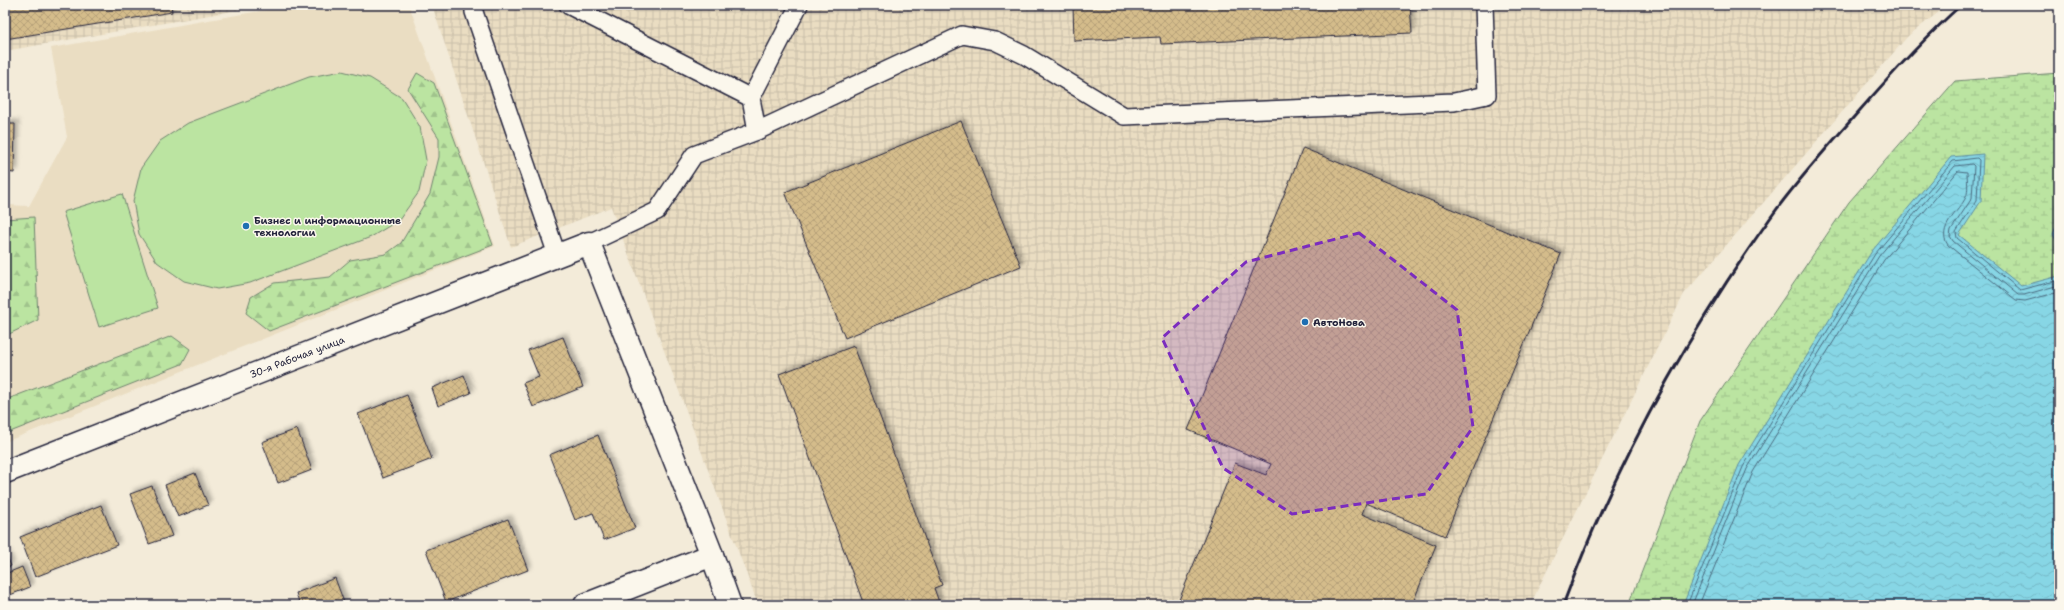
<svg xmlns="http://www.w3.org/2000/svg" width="2064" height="610" viewBox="0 0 2064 610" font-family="'Shantell Sans',sans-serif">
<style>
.built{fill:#eaddc2}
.industrial{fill:url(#industrial-grid)}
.forest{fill:url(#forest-firs);stroke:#6e836e}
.wetland{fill:url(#wetland-marsh);stroke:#6e836e}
.garden{fill:#bbe4a1;stroke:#6e836e}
.water{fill:url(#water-waves);stroke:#5f8ea1}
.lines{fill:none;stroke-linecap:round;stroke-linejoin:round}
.shore{stroke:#4a6a7f;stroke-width:1}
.building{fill:url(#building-cross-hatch);stroke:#22223b;filter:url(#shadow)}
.service-casing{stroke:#22223b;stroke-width:20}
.minor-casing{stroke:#22223b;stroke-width:25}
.service{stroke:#fbf7ec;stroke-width:17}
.minor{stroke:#fbf7ec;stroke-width:22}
.rail{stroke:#22223b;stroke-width:3}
.marked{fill:#7b2cbf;fill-opacity:0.2;stroke:#7b2cbf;stroke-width:3;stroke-dasharray:8 5;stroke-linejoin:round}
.poi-dot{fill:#1f6fb2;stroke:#fbf7ec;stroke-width:1.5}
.labels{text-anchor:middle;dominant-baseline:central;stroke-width:3;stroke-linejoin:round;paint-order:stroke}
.poi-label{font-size:10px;font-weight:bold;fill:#22223b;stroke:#fbf7ec;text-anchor:start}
.street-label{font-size:10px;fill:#22223b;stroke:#fbf7ec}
</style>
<defs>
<pattern id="industrial-grid" width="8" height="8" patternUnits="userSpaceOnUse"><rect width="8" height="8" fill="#eaddc2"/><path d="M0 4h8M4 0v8" fill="none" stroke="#c8bda8"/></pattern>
<pattern id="forest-firs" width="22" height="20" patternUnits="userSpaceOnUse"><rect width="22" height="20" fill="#bbe4a1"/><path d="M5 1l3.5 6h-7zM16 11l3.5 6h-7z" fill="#a0c38c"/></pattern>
<pattern id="wetland-marsh" width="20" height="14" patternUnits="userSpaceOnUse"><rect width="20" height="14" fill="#bbe4a1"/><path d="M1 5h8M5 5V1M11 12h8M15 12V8" fill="none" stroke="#a0c38c"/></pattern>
<pattern id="water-waves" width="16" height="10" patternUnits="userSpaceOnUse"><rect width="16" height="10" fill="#87d6e5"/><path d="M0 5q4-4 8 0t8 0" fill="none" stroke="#74b7c5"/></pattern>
<pattern id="building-cross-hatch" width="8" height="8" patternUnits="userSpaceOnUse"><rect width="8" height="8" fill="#d4bc8b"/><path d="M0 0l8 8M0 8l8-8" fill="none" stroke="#b6a179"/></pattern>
<filter id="shadow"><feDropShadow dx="3.5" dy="-3.5" stdDeviation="2" flood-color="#0004"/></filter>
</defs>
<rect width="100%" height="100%" fill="#f3ebd9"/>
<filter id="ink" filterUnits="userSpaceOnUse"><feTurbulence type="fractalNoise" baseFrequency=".025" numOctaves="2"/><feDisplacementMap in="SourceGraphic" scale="8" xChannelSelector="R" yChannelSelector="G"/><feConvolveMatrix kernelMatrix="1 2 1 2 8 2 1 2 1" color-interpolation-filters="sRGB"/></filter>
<g filter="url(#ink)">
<!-- built -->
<path class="built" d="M294,5H409L495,246L5,442V205L29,206L67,137L51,48Z"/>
<!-- industrial -->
<g class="industrial">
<path d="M5,5H266L5,51Z"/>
<path d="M432,5H1948L1908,36L1684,294L1530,605H758L611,207L511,247Z"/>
</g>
<!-- forest -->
<g class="forest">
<path d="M417,73L434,83L493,245L269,331L246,313L251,297L274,283L330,277L350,260L386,254L401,243L430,194L439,157V138L408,89Z"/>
<path d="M34,217L38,320L5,336V219Z"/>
<path d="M172,336L190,349L182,364L5,434V400Z"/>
</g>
<!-- wetland -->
<path class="wetland" d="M2059,73V605H1629L1700,421L1849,202L1955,81Z"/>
<!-- garden -->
<g class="garden">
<path d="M342,71L370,78L402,98L420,127L426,160L419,192L399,220L371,237L250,283L217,289L184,281L157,262L139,234L133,201L141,168L160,141L188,123L309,77Z"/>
<path d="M122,194L158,308L99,327L63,212Z"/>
</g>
<!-- water -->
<g class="water">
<path d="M1983,154L1981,201L1959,235L2021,286L2059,276V605H1683L1739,465L1872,251L1951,157Z"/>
<path d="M2059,220V247L2053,234Z"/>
</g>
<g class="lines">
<!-- shore -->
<g class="shore">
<path d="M1687,605L1743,467L1875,254L1953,161L1977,158L1979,160L1977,200L1956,232L1957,238L2020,290L2059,280"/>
<path d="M1692,605L1747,469L1879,256L1955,166L1972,164L1974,166L1972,198L1951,230L1950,236L1953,241L2018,295H2024L2059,285"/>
<path d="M1699,605L1753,472L1884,260L1958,171L1967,172C1967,179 1969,191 1966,197C1959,212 1936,228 1948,245L2016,300L2025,301L2059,292"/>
</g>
</g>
<!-- building -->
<g class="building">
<path d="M5,5H171L172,12L5,39Z"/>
<path d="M1073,5H1410L1412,33L1161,44L1160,37L1074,41Z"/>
<path d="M961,121L1021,266L845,338L785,192Z"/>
<path d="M5,124H15L14,173L5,172Z"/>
<path d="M1303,148L1561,254L1445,536L1366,503L1362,514L1436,545L1412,605H1177L1235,463L1266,475L1271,464L1188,430Z"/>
<path d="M563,337L583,387L533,407L523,383L539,377L528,350Z"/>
<path d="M854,346L942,585L934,588L940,605H864L779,374Z"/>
<path d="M464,375L471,393L438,406L432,388Z"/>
<path d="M407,395L432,459L383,478L358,414Z"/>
<path d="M297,429L312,470L278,483L262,442Z"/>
<path d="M598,435L635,528L604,540L593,513L575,520L549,455Z"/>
<path d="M195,473L208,505L178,517L165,485Z"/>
<path d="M152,486L172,536L149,544L130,494Z"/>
<path d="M101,505L117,545L35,577L20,537Z"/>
<path d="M508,519L528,570L446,602L426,550Z"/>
<path d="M5,551L11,566L5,569Z"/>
<path d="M22,567L30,587L10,595L5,581V574Z"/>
<path d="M335,578L345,605H300L296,593Z"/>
</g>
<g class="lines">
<!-- service casing -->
<g class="service-casing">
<g id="service">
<path d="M474,5V12L557,255"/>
<path d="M568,5L751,98"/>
<path d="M757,131L751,98L799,5"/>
<path d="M589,243L657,211L694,155L757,131L962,35L995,41L1024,55L1124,116L1454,102L1487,95L1484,5"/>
</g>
</g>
<!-- minor casing -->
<g class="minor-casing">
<g id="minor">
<path d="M5,472L589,243L712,555L730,605"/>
<path d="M585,605L712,555"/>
</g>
</g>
<!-- service -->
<use href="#service" class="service"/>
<!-- minor -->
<use href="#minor" class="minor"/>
<!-- rail -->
<path class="rail" d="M1563,605C1614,468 1686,336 1771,217C1796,182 1825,150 1853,118C1887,79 1922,40 1961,5"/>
</g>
</g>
<!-- marked area -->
<path class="marked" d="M1359,233L1457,310L1473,427L1426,494L1292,514L1223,468L1162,338L1246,262Z"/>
<!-- markers -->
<g class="poi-dot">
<circle cx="246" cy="226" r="4"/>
<circle cx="1305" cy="322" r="4"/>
</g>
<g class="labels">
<!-- poi labels -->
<g class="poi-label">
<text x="254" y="220">Бизнес и информационные<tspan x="254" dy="12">технологии</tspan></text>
<text x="1313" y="322">АвтоНова</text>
</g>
<!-- street labels -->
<g class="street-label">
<text transform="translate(297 357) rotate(-21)">30-я Рабочая улица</text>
</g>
</g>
<!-- margin -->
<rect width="2064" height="610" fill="none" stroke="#fbf7ec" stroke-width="20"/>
<rect x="10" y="10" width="2044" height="590" fill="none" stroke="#22223b" stroke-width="1.5" filter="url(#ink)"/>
</svg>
